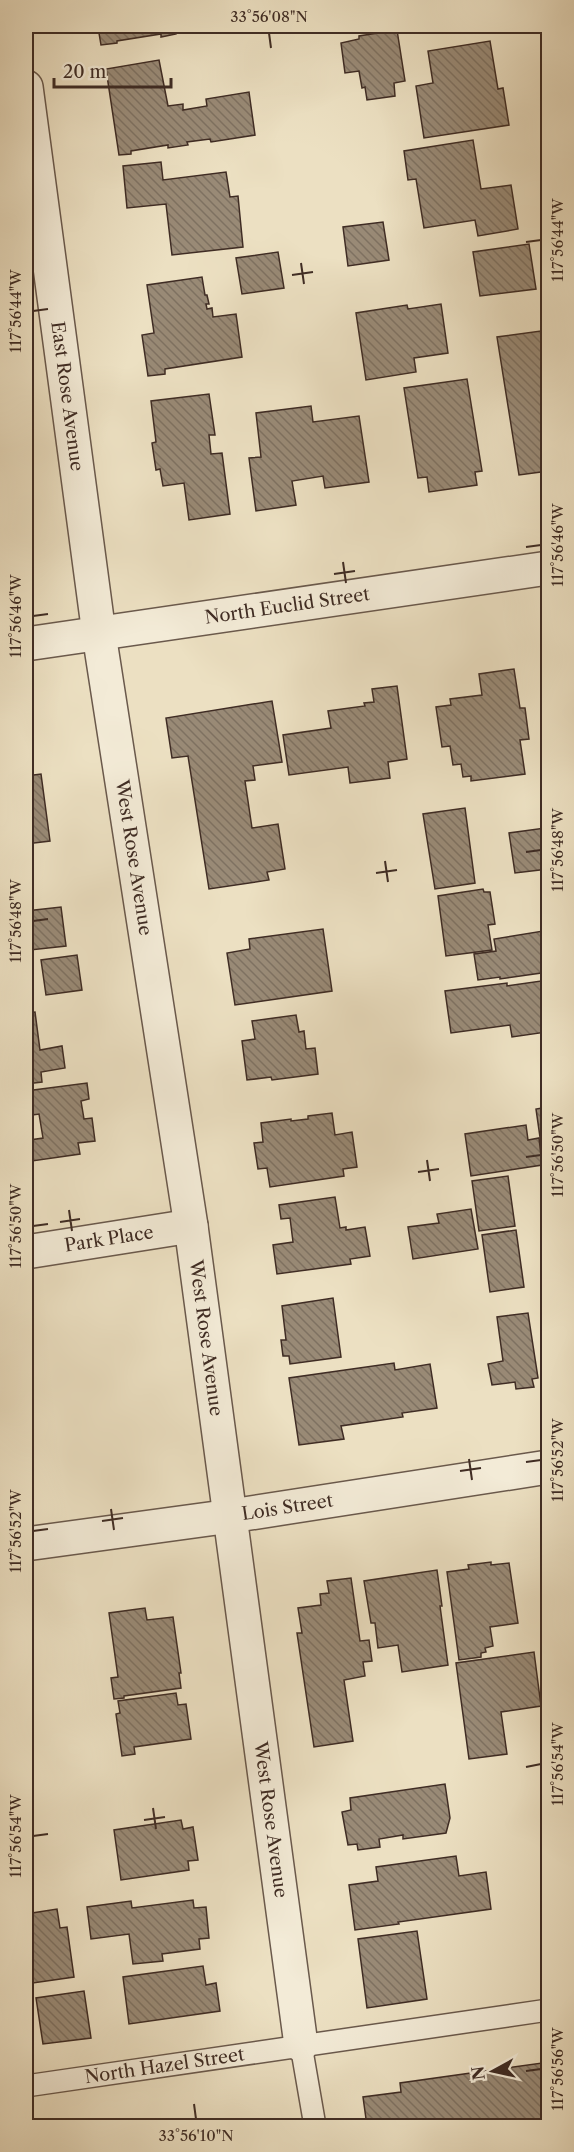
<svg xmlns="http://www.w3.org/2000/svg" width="574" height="2152" viewBox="0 0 574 2152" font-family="'Libre Caslon Text',serif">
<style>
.building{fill:url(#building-back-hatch);stroke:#3f2c24;stroke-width:1.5}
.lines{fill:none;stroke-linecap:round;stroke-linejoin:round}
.service-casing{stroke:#6a594c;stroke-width:24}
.minor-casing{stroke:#6a594c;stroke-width:36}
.tertiary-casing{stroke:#6a594c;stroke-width:36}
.service{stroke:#f3ebd7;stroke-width:21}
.minor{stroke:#f3ebd7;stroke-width:33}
.tertiary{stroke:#f3ebd7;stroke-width:33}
.ticks{fill:none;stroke:#3f2c24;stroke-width:2}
.labels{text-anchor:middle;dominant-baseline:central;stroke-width:6;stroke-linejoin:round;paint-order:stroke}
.street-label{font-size:18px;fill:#3f2c24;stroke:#f3ebd7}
.neatline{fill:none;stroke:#3f2c24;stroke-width:2}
.ticks-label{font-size:15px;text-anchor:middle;fill:#3f2c24}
</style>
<defs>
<pattern id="building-back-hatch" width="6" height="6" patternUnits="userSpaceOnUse" patternTransform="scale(1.5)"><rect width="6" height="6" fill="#998a76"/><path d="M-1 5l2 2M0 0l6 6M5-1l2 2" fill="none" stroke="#7e7161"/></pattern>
</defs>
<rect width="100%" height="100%" fill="#ece0c2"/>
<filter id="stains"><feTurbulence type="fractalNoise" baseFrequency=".00333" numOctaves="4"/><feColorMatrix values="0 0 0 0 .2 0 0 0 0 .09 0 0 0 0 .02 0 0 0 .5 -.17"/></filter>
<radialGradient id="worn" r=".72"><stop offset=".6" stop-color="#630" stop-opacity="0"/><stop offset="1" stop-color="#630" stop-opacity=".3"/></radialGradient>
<!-- building -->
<g class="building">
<path d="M104,26H175L176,34L161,37V34L117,41V43L101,45L99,33L105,32Z"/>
<path d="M397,30L405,81L394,83L395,96L367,100L365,87L362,88L359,71L345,73L341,43L359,39V36Z"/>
<path d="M490,41L498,89L503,88L509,125L424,138L416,86L433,83L428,51Z"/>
<path d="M159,60L168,106L183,104V110L207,106L206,99L249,92L255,135L211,142L210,139L187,142L188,145L168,148V145L131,151V154L119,155L106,69Z"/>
<path d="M473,140L481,189L511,185L518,229L478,236L475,220L424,228L416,179L408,180L404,151Z"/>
<path d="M161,162L163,180L226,172L230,197L238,196L243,247L172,255L166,204L127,208L123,166Z"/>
<path d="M383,222L389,260L348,266L343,227Z"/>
<path d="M529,244L536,289L480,296L473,252Z"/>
<path d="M278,252L284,288L242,294L236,258Z"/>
<path d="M202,277L205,295H207L209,304H206L207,309L212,308L213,317L236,314L242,357L165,369V374L148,376L142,335L154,333L147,285Z"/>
<path d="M441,304L448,353L414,358L416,372L366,380L356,313L407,305L408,309Z"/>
<path d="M548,330V471L519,475L497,337Z"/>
<path d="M467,379L482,471L475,472L477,485L429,492L427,477L418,478L404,388Z"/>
<path d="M209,394L215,435H209L211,454L222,453L230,514L189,520L184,483L163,486L160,469L156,470L152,443L156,442L151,401Z"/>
<path d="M311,406L313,422L359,416L369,482L325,488L323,476L292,481L296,505L256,511L249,458L261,457L256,413Z"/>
<path d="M514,669L520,708H525L529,739L520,740L525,774L471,781V776L463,777L461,764L453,765L450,746L442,747L436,707L451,705L450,699L482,695L479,674Z"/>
<path d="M397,686L407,759L388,762L390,778L350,783L348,767L289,775L283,735L331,728L328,711L365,706L364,703L374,702L372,689Z"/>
<path d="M272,701L282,762L253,766L255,780L245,781L252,828L278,824L285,869L267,872L269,880L209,889L188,756L172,758L166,718Z"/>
<path d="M41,774L50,841L26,844V776Z"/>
<path d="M465,808L475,883L435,889L423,814Z"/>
<path d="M545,828L548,869L515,873L509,833Z"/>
<path d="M483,889L484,892H490L495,924L488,925L492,950L446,956L438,896Z"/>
<path d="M61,907L66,946L30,950L26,911Z"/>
<path d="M323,929L332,991L235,1005L227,953L250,949L249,939Z"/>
<path d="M543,931L548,972L500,979V977L478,980L474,954L496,951L494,939Z"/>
<path d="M77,955L82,990L46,995L41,960Z"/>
<path d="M548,980V1035H547L546,1032L512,1037L510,1025L451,1033L445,991L507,983V986Z"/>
<path d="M35,1012L40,1050L62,1046L65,1068L41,1072L42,1082L26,1084V1013Z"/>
<path d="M296,1015L299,1032L304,1031L306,1049L315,1048L318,1074L272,1080L271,1077L247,1080L242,1041L255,1039L252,1021Z"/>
<path d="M87,1083L89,1099L81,1101L84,1119L92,1118L95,1141L78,1143L80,1154L32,1161L30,1140L43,1138L39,1114L26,1116V1091Z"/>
<path d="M548,1107V1157L543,1158L536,1109Z"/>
<path d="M332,1113L335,1135L352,1132L357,1167L343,1169L344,1176L270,1187L267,1168L258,1169L254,1143L263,1142L261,1123L291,1119V1121L308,1119V1116Z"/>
<path d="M526,1125L528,1140L539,1138L542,1165L471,1176L465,1134Z"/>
<path d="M508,1176L515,1226L479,1231L472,1181Z"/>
<path d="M335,1197L340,1228L346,1227V1230L365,1227L370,1256L350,1259L351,1264L277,1274L273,1245L293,1242L290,1218L281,1219L279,1205Z"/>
<path d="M471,1209L478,1249L413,1259L408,1227L439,1223L437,1214Z"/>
<path d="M516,1230L524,1287L490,1292L482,1235Z"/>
<path d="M333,1298L341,1357L290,1364L289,1356H283L281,1340H286L282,1306Z"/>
<path d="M528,1313L538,1378L532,1379L534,1387L516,1389L515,1382L492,1385L488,1364L503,1361L497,1317Z"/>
<path d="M394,1363L395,1370L430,1364L437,1408L402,1413L403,1417L341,1426L344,1439L299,1445L289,1378Z"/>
<path d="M491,1562V1565L509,1563L518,1623L490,1627L493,1646L485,1648L486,1652L481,1653V1657L459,1660L447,1572L469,1569L468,1565Z"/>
<path d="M437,1570L442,1606H440L448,1665L402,1672L398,1645L378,1648L375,1623H371L364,1581Z"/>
<path d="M351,1578L360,1641L369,1640L372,1661L363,1662L365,1676L344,1680L353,1741L314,1747L297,1633H302L298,1608L321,1605L320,1594L329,1593L327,1581Z"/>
<path d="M145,1608L147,1620L173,1617L181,1673H179L181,1688L124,1696V1698L114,1699L111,1678L118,1677L109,1613Z"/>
<path d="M534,1652L541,1706L501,1712L507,1754L469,1759L456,1663Z"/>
<path d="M176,1693L178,1705L186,1704L191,1739L134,1747L135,1754L122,1756L116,1714L120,1713L118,1701Z"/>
<path d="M445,1784L450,1818L446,1833L403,1839V1835L379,1839L380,1847L358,1850L357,1844L348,1845L342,1812L351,1810L350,1798Z"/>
<path d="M181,1820L183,1829L193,1827L198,1860L188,1861L189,1870L121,1880L114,1830Z"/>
<path d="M456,1856L459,1876L486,1872L491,1909L398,1922L399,1924L355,1930L349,1885L378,1881L376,1867Z"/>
<path d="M193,1900L194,1908L206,1907L209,1938L199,1939L200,1949L162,1954L163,1961L133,1964L129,1934L91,1939L87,1907L131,1901L132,1908Z"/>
<path d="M57,1909L60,1928L67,1927L74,1977L26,1984V1914Z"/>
<path d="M417,1931L427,1999L367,2008L358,1939Z"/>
<path d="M203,1966L206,1985L216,1983L220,2011L129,2024L123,1977Z"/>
<path d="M84,1991L91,2038L43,2044L36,1998Z"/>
<path d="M542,2063L548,2108V2126H367L363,2097L401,2092L400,2083Z"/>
</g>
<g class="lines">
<!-- service casing -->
<g class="service-casing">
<g id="service">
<path d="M301,2045L315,2126"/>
<path id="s1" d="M26,2086L548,2010"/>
</g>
</g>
<!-- minor casing -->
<g class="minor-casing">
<g id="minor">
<path id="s2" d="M26,87L99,634L191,1226L301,2045"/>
<path id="s3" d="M26,1252L191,1226"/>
<path id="s4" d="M26,1544L231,1516L548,1467"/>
</g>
</g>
<!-- tertiary casing -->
<g class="tertiary-casing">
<g id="tertiary">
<path id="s5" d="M26,644L548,568"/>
</g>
</g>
<!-- service -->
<use href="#service" class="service"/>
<!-- minor -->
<use href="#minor" class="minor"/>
<!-- tertiary -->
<use href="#tertiary" class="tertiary"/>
</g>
<!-- ticks -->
<path class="ticks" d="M269,33L271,48M526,242L541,240M301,263L304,284M292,275L313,272M33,311L48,309M526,547L541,545M343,562L346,583M334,574L355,571M33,616L48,614M526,852L541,850M385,861L388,882M376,873L397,870M33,921L48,919M526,1157L541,1155M427,1160L430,1181M418,1172L439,1169M69,1210L72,1231M60,1222L80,1219M33,1226L48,1224M469,1459L472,1480M526,1462L541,1460M460,1471L481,1468M111,1509L114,1530M102,1521L123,1518M33,1531L48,1529M526,1767L541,1764M153,1808L156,1829M144,1820L165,1817M33,1836L48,1834M526,2071L541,2069M194,2104L196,2119"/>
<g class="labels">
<!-- street labels -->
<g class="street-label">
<text stroke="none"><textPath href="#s2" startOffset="312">East Rose Avenue</textPath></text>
<text stroke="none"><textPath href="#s5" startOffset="264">North Euclid Street</textPath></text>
<text stroke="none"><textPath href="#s2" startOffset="778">West Rose Avenue</textPath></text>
<text stroke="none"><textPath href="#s3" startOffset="84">Park Place</textPath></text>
<text stroke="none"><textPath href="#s2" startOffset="1264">West Rose Avenue</textPath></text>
<text stroke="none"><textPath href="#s4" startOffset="264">Lois Street</textPath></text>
<text stroke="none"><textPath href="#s2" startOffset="1750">West Rose Avenue</textPath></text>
<text stroke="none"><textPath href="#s1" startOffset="140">North Hazel Street</textPath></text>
</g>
</g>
<!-- margin -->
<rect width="574" height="2152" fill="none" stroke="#ece0c2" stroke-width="66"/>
<!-- north arrow -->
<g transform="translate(493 2071) rotate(262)" stroke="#f3ebd7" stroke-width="4.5" paint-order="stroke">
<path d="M0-4.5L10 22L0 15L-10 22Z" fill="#3f2c24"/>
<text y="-9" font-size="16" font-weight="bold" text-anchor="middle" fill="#3f2c24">N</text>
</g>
<!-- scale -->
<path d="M54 78v9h117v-9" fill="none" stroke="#3f2c24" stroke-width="3"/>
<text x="63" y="78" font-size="18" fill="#3f2c24" stroke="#f3ebd7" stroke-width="4.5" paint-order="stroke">20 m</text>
<rect x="33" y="33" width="508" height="2086" class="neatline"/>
<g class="ticks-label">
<text x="269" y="22">33°56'08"N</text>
<text transform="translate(558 240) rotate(-90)" y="5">117°56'44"W</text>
<text transform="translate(16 311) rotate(-90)" y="5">117°56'44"W</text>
<text transform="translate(558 545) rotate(-90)" y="5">117°56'46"W</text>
<text transform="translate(16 616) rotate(-90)" y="5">117°56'46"W</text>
<text transform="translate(558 850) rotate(-90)" y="5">117°56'48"W</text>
<text transform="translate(16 921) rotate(-90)" y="5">117°56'48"W</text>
<text transform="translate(558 1155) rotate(-90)" y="5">117°56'50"W</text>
<text transform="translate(16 1226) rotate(-90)" y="5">117°56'50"W</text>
<text transform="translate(558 1460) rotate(-90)" y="5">117°56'52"W</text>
<text transform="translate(16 1531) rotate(-90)" y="5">117°56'52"W</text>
<text transform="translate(558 1764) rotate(-90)" y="5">117°56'54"W</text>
<text transform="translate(16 1836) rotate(-90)" y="5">117°56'54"W</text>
<text transform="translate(558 2069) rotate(-90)" y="5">117°56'56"W</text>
<text x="196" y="2141">33°56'10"N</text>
</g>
<rect width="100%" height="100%" filter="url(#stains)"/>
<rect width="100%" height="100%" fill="url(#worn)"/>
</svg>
